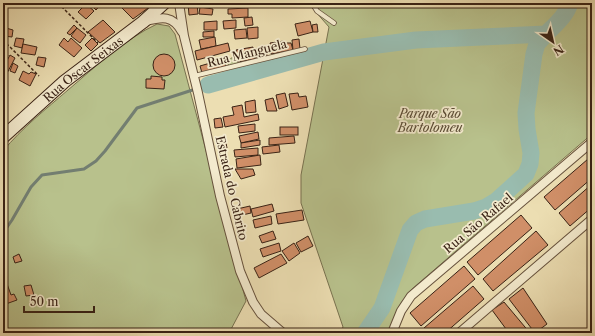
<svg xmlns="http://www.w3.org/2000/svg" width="595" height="336" viewBox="0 0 595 336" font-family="'Libre Caslon Text',serif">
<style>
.green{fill:#b8c18c;stroke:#787250}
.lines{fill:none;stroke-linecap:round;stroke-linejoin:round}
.stream{stroke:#737e71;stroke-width:3}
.river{stroke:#99bcaf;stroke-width:17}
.building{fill:#d08f68;stroke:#392215}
.service-casing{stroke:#66513c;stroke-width:5.5}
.minor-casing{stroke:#66513c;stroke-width:10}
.secondary-casing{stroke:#392215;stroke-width:14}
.path{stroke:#392215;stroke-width:1.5;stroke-dasharray:3 2;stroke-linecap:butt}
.service{stroke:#f3eacd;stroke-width:4}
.minor{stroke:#f3eacd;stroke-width:8}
.secondary{stroke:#f3eacd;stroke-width:12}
.labels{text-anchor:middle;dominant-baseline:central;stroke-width:3.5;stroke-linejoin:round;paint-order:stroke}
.street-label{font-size:12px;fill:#392215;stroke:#f3eacd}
.park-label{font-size:12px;font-style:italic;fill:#594a33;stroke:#f3eacd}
</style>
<rect width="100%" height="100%" fill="#ecdeb2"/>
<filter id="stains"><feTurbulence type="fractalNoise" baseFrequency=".005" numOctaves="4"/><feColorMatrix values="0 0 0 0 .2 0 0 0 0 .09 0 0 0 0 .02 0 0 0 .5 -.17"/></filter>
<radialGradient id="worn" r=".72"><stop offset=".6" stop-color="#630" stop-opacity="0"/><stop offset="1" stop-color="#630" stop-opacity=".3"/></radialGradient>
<!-- green -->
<g class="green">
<path d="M308,3H592V134L412,289L401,303L389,333H340L343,327L301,203V175L329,27Z"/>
<path d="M157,24L169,26L175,34L246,301L229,333H3V151C22,128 46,109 68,90C95,67 125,39 157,24Z"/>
<path d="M235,55L238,62L237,65L229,66L227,62Z"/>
</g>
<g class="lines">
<!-- stream -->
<path class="stream" d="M3,233L12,220L31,187L42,175L84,169L96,161L105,151L137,108L208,85"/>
<!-- river -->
<g class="river">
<path d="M208,85L324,52L416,40L546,34C556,24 566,16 570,3"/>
<path d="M365,333L382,308L410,230L416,223L425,219L474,211L486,207L496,201L526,174L530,164L531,153L527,129L526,113L534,54L537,44L546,34"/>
</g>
</g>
<!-- building -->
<g class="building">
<path d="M89,3H102L96,10Z"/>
<path d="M117,3H151L148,8L133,19Z"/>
<path d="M188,3H197L198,14L189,15Z"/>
<path d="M199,3H215L214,7L199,5Z"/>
<path d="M86,4L94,11L86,19L78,12Z"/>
<path d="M200,7L213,9L212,15L199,14Z"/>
<path d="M248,8V17L232,18V14H228V9Z"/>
<path d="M252,17L253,25L245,26L244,18Z"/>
<path d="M103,20L115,32L100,43L88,32Z"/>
<path d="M236,20V28L224,29L223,21Z"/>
<path d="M217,21V30H204V22Z"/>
<path d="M310,21L313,32L298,36L295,24Z"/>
<path d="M317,24L318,32H313L312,25Z"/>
<path d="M74,25L77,28L70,35L67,33Z"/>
<path d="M258,27V38L248,39L247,28Z"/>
<path d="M6,28L13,30L12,37L4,36Z"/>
<path d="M77,28L86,35L80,43L71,36Z"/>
<path d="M246,29L247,38L235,39L234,30Z"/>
<path d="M214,31V37H203V32Z"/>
<path d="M215,37L216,46L201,49L199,40Z"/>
<path d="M16,38L24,39L22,48L14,46Z"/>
<path d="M64,38L68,42L71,38L82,48L74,57L59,45Z"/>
<path d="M92,38L98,44L91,51L85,45Z"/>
<path d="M299,39L300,49L293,50L292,40Z"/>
<path d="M284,41L286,43H291L293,50L271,54L270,43Z"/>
<path d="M228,43L230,51L197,60L195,51Z"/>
<path d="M23,44L37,47L35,55L21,53Z"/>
<path d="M253,47L255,59L238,62L236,50Z"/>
<path d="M266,48L267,56L255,58L254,49Z"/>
<path d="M3,53L8,55L4,66L3,65Z"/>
<circle cx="164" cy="65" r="11"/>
<path d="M10,55L15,58L4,79L3,78V68Z"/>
<path d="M38,57L46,58L44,67L36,65Z"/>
<path d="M224,59L226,66L202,73L200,66Z"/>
<path d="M13,63L18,66L15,73L10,71Z"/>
<path d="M23,71L29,74L31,72L36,74L30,86L19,80Z"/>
<path d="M151,76L162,77V80H165L164,89L146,88V79H151Z"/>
<path d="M285,93L288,106L279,109L276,95Z"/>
<path d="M298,93L299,97L306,96L308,107L292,110L289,94Z"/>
<path d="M273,98L277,111H267L265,100Z"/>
<path d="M255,100L256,112L246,113L245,102Z"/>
<path d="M242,105L244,117L258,114L259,120L225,127L223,117L234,115L232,107Z"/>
<path d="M221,118L223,127L215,128L214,119Z"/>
<path d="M255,124V131L239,133L238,126Z"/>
<rect x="280" y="127" width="18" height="8"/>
<path d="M258,132L259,139L241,143L239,136Z"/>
<path d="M294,136L295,143L269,145V138Z"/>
<path d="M260,140V145L241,148V143Z"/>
<path d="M226,143L227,148L220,150L219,145Z"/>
<path d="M279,145L280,152L263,154L262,147Z"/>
<path d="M258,148V155L235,157L234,150Z"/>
<path d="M260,155L261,165L237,168L236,159Z"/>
<path d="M588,159L592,164V178L555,210L544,197Z"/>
<path d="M235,169H253L255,175L241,179Z"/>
<path d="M592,184V207L570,226L559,213Z"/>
<path d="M272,204L274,211L253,217L251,209Z"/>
<path d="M250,206L251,213L238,216L237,209Z"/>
<path d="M302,210L304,220L278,224L276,214Z"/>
<path d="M521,215L532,228L478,275L467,262Z"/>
<path d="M271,216L272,224L255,228L253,220Z"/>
<path d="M273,231L276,239L262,243L259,236Z"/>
<path d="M536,231L548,245L493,291L483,279Z"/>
<path d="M308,236L313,246L301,252L296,243Z"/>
<path d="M279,243L281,251L263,257L260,249Z"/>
<path d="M294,243L300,253L289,261L282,251Z"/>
<path d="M19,254L22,261L15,263L13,257Z"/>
<path d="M281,254L287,263L259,278L254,268Z"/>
<path d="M464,266L475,279L421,326L410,313Z"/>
<path d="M6,281L11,295L14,294L17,300L3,305V298L4,297L3,282Z"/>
<path d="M31,285L34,295L26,296L24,286Z"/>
<path d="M473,286L484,299L445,333H428L424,328Z"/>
<path d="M523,288L547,324L535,333L509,299Z"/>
<path d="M504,302L530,333H509L492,310Z"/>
<path d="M4,308L7,313L3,316V309Z"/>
</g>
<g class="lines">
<!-- service casing -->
<g class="service-casing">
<g id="service">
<path d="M312,3L317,11L334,23"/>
<path d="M194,76L305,49"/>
</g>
</g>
<!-- minor casing -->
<g class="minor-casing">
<g id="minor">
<path d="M179,3L184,36L198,93L220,196L240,271L253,302L261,314L283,333"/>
<path d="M146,21C162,17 173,15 182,32"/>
<path d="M392,333L401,311L411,296L592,142"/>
<path d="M459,333L592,219"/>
</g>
</g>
<!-- secondary casing -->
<g class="secondary-casing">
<g id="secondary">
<path id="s1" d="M3,137L65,81L143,22L164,3"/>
</g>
</g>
<!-- path -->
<g class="path">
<path d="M58,3L98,43"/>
<path d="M3,40L39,76"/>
</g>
<!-- service -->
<use href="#service" class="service"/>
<!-- minor -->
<use href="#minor" class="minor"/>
<!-- secondary -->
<use href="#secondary" class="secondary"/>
</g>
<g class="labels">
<!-- street labels -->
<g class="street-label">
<text transform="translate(247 53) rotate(-14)">Rua Manguela</text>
<text stroke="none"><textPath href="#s1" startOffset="105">Rua Oscar Seixas</textPath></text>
<text transform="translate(232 188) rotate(77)">Estrada do Cabrito</text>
<text transform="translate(478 223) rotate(-40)">Rua São Rafael</text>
</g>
<!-- park labels -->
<g class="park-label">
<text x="430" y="113">Parque São<tspan x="430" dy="14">Bartolomeu</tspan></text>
</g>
</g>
<!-- margin -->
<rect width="595" height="336" fill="none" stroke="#ecdeb2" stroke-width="16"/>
<rect x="4" y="4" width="587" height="328" fill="none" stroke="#392215" stroke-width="2"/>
<rect x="8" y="8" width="579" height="320" fill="none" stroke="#392215"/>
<!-- north arrow -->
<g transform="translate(553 42) rotate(146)" stroke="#f3eacd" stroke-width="3" paint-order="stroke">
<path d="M0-3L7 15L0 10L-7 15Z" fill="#392215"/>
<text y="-6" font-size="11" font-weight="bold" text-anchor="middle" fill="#392215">N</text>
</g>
<!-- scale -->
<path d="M24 306v6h70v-6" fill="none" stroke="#392215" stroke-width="2"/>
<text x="30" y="306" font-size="12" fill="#392215" stroke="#f3eacd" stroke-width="3" paint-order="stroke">50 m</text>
<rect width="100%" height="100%" filter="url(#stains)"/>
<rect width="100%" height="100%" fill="url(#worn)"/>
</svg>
